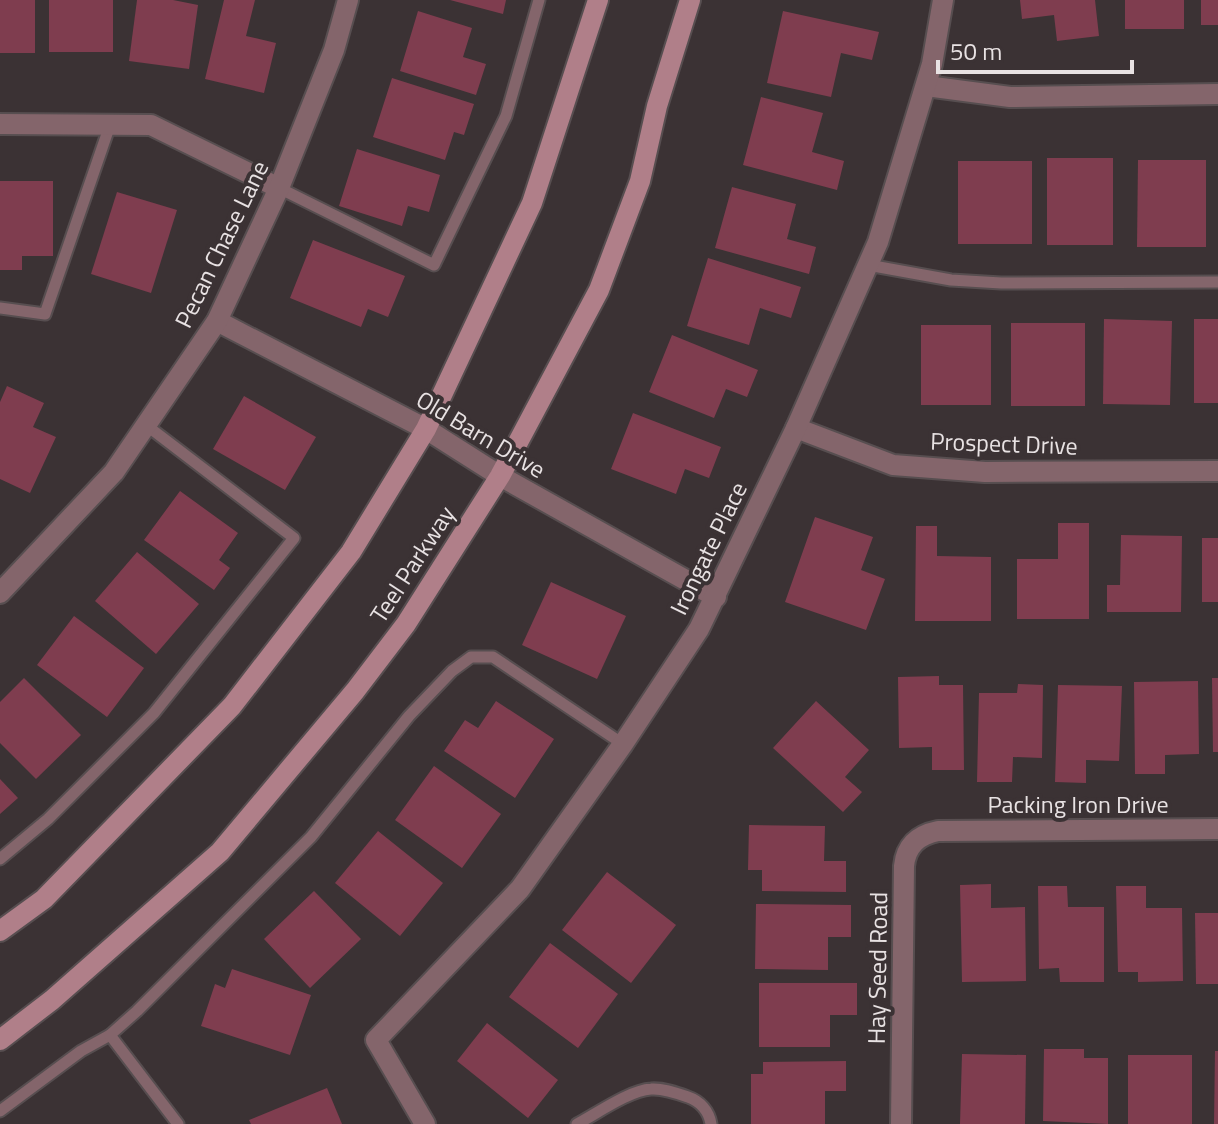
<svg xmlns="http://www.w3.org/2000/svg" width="1218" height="1124" viewBox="0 0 1218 1124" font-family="'Titillium Web',sans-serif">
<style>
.building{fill:#7f3d4f}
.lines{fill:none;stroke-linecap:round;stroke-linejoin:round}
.service-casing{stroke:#574e50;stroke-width:15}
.minor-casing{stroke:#574e50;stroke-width:24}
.secondary-casing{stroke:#574e50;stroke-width:24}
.service{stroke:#84656b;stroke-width:11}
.minor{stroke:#84656b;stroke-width:20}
.secondary{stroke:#b07f89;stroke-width:20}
.labels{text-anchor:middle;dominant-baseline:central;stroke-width:8;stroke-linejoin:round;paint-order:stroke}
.street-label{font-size:24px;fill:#e8e2e3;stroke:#3b3234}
</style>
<rect width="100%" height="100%" fill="#3b3234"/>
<!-- building -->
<g class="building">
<rect x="0" y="0" width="35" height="53"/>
<rect x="49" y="0" width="64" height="52"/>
<path d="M137,0H173L198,5L189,69L129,61Z"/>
<path d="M224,0H255L246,36L276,43L264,93L205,79Z"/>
<path d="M450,0H506L503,14Z"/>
<path d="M1020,0H1095L1099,36L1057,41L1054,15L1022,19Z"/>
<rect x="1125" y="0" width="59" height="29"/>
<rect x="1201" y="0" width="17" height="25"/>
<path d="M418,11L472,28L463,57L486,64L476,95L400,71Z"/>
<path d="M783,11L879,32L872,60L841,53L831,97L767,83Z"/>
<path d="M392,78L474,104L464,135L454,132L445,160L373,137Z"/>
<path d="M761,97L823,113L812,152L844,161L837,190L743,165Z"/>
<path d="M357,149L440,175L429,212L408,206L402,226L339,206Z"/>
<rect x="1047" y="158" width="66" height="87"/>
<path d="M1138,160H1206V247H1137Z"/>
<rect x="958" y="161" width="74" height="83"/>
<path d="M0,181H53V256H22V270H0Z"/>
<path d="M732,187L796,204L787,239L816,247L809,274L715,248Z"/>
<path d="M117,192L177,210L151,293L91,274Z"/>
<path d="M313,240L405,276L388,317L368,309L361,327L290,298Z"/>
<path d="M708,258L801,287L791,318L760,308L749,345L687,326Z"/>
<path d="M1104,319L1172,321L1170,405L1103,404Z"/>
<rect x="1194" y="319" width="24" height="84"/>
<rect x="1011" y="323" width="74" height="83"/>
<rect x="921" y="325" width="70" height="80"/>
<path d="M672,335L758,370L747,397L726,389L714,418L649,392Z"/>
<path d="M7,386L44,403L33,427L56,437L30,493L0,479V402Z"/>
<path d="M244,396L316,437L285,490L213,449Z"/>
<path d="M633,413L721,447L709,478L685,469L676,494L611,469Z"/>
<path d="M180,491L238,533L219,560L230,568L214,590L144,540Z"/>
<path d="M815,517L873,537L861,570L885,579L866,630L785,602Z"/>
<path d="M1058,523H1089V619H1017V559H1058Z"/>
<path d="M916,526H937V556L991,557V621H915Z"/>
<path d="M1121,535L1182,536L1181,612H1107V585H1120Z"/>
<rect x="1202" y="538" width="16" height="64"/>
<path d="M137,552L199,604L156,654L95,601Z"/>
<path d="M551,582L626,616L597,679L522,645Z"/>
<path d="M74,616L144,668L107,717L37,665Z"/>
<path d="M939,676V685H963L964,770H932V747L899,748L898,677Z"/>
<path d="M24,678L81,735L36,779L0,743V702Z"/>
<path d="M1212,678H1218V752H1213Z"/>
<path d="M1198,681L1199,754L1165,755V774H1135L1134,682Z"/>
<path d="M1018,684L1043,685L1042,758L1013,757L1012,782H977L979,693H1017Z"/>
<path d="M1058,685L1122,686L1119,761L1086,760V783L1055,782Z"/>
<path d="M496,701L554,739L515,798L444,751L465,720L478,728Z"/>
<path d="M816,701L869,750L845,777L862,792L843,812L773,748Z"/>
<path d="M434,766L501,814L462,868L395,820Z"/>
<path d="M0,779L18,798L0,814Z"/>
<path d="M749,825L825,826L824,861H846V892L762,891V870H748Z"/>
<path d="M378,831L443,883L400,936L335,883Z"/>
<path d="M607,872L676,925L631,983L562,930Z"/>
<path d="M991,884V908L1025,907L1026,981L962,982L960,885Z"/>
<path d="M1038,886H1067L1068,907H1104V982H1060L1059,968L1039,969Z"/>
<path d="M1116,886H1146V908H1182L1183,981L1138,982V972H1118Z"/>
<path d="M314,891L361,939L310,988L264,939Z"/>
<path d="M756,904L851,905V937H828V970L755,969Z"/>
<path d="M1195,913H1218V984H1196Z"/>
<path d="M550,943L618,994L578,1048L509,997Z"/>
<path d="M232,969L311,995L290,1055L201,1026L215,984L225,988Z"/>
<path d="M759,983H857V1015H830V1047H759Z"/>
<path d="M487,1023L558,1080L528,1118L457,1061Z"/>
<path d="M1044,1049H1084V1058H1108V1124L1043,1121Z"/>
<path d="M1215,1051H1218V1124H1214Z"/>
<path d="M962,1054L1026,1055L1025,1124H960Z"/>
<rect x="1128" y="1055" width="64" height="69"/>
<path d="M846,1061V1091H825V1124H751V1074H763V1062Z"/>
<path d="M327,1088L342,1124H251L249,1120Z"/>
</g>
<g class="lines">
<!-- service casing -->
<g class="service-casing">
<g id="service">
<path d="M279,188L434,265L506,116L539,0"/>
<path d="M868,265L951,280L1001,283L1218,282"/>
<path d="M0,308L45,314L110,125"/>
<path d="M0,859L48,819L154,713L294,538L146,425"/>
<path d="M0,1111L81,1051L110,1035"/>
<path d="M178,1124L110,1035L137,1011L311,837L409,716L452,671L471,657H493L623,744"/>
<path d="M577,1124C596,1114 630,1090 651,1089C663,1088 677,1093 688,1097C700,1101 709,1111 711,1124"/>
</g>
</g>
<!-- minor casing -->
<g class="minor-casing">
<g id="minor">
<path d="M926,86L1010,97L1218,94"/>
<path d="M0,124L151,125L279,188"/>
<path d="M217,321L426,429L500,476L716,597"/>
<path d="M796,428L893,465L985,472L1218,471"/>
<path d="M0,593L114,472L217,321L279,188L334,50L348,0"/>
<path d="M425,1124L376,1040L520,889L623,744L699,629L796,428L878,242L932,64L943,0"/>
<path d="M901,1124L904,866C906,846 918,835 938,831L1218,829"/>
</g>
</g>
<!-- secondary casing -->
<g class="secondary-casing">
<g id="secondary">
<path d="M0,931L44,899L232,706L351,552L426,429L532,203L598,0"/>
<path d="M0,1040L52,1000L220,852L355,691L406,624L500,476L599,290L640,181L657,106L690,0"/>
</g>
</g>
<!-- service -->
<use href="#service" class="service"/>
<!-- minor -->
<use href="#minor" class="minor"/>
<!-- secondary -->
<use href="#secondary" class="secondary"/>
</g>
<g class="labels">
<!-- street labels -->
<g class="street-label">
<text transform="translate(221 244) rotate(-64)">Pecan Chase Lane</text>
<text transform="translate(481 434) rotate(31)">Old Barn Drive</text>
<text transform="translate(1004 443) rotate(2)">Prospect Drive</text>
<text transform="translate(708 548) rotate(-64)">Irongate Place</text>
<text transform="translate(412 564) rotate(-57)">Teel Parkway</text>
<text x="1078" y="804">Packing Iron Drive</text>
<text transform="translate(877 968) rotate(-89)">Hay Seed Road</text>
</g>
</g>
<!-- scale -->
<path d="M938 60v12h194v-12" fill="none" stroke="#e8e2e3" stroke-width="4"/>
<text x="950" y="60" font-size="24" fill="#e8e2e3" stroke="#3b3234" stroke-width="6" paint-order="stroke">50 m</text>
</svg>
